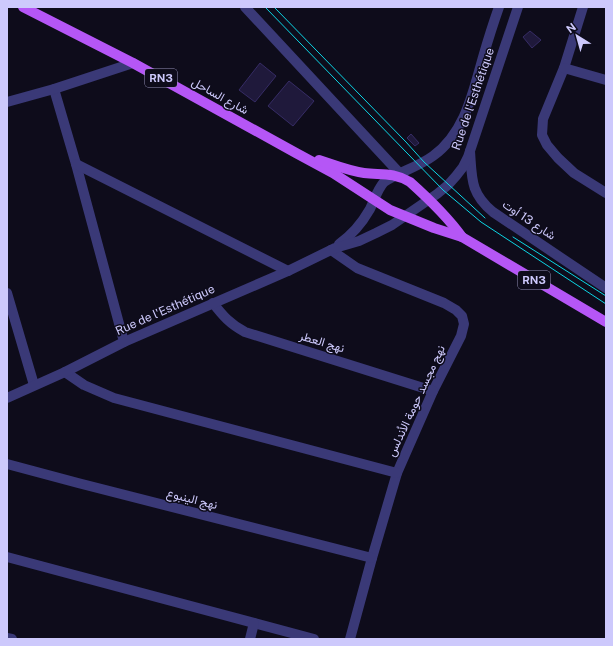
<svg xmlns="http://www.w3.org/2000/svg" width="613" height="646" viewBox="0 0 613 646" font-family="'Public Sans',Vazirmatn,sans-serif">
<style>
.building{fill:#1f193b;stroke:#362c65}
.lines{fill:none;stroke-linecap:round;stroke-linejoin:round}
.minor{stroke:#3a3977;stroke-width:10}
.tertiary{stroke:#3a3977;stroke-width:10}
.primary{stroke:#b556f6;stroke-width:10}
.tram{stroke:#0cd5e4;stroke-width:1}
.labels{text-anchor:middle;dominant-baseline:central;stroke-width:3;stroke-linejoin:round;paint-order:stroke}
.shield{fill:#0e0c1b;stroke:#9490b8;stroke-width:1}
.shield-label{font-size:11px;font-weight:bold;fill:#cdc9fc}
.street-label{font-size:12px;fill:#cdc9fc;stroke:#0e0c1b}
</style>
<rect width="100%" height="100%" fill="#0e0c1b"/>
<!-- building -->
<g class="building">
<path d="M530,31L541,40L532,48L523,37Z"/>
<path d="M260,63L276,76L255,102L239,90Z"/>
<path d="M289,81L314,101L293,126L268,106Z"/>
<path d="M411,134L419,143L415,146L407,138Z"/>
</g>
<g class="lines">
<!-- minor -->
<g class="minor">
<path d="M245,7L404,178"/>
<path d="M583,7L564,68L543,119L542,135L547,145L558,158L574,173L606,193"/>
<path d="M564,68L606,80"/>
<path d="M54,89L76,164L124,342"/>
<path d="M7,102L54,89L133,63"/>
<path d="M470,151C472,178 470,193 493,212L606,288"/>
<path d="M76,164L288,271"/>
<path d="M331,250L357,268L444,303L456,310L462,316L464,324L461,336L433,391L397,473L372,558L350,639"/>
<path d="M7,293L34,385"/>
<path d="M213,303C223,316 230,324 245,332L433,391"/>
<path d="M65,372L84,385L114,398L397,473"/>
<path d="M7,464L78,483L372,558"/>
<path d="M7,557L314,639"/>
<path d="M7,638L12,639"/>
<path d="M250,639L254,623"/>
</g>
<!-- tertiary -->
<g class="tertiary">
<path d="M339,244C352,235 362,223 370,209C375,199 377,190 384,182C399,172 418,167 433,156C465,133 473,92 483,57C488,40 493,24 499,7"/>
<path d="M7,398L65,372L124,342L288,271L335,248L359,241L376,233L392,225L437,194L448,185L456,176L463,167L468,157L518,7"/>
</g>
<!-- primary -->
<g class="primary">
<path d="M23,7L133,63L296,153L333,173L390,210L434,228L462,237L606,322"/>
<path d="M319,160C334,165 349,171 364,173C382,175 393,172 410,182C429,199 447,216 462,237"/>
</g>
<!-- tram -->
<g class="tram">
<path d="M265,7L443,190L481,222L606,304"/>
<path d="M274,7L406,142L424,162L485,218"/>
<path d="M513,237L606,296"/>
</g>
</g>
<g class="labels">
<!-- shield labels -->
<g class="shield">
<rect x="145" y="69" width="32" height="18" rx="3"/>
<rect x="518" y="271" width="32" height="18" rx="3"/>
</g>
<g class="shield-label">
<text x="161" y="78">RN3</text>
<text x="534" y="280">RN3</text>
</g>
<!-- street labels -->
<g class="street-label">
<text transform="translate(220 96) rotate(29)">شارع الساحل</text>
<text transform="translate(473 99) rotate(-71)">Rue de l'Esthétique</text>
<text transform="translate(529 220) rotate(34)">شارع 13 أوت</text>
<text transform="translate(165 310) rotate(-24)">Rue de l'Esthétique</text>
<text transform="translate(322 342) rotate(17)">نهج العطر</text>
<text transform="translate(416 401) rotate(-65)">نهج مجسد حومة الأندلس</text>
<text transform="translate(192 499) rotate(14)">نهج الينبوع</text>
</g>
</g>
<!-- border -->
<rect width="613" height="646" fill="none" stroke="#cdc9fc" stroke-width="16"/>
<!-- north arrow -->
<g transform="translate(577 36) rotate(323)" stroke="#0e0c1b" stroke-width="3" paint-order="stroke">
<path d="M0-3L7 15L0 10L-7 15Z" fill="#cdc9fc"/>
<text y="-6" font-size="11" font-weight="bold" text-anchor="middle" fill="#cdc9fc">N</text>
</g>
</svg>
